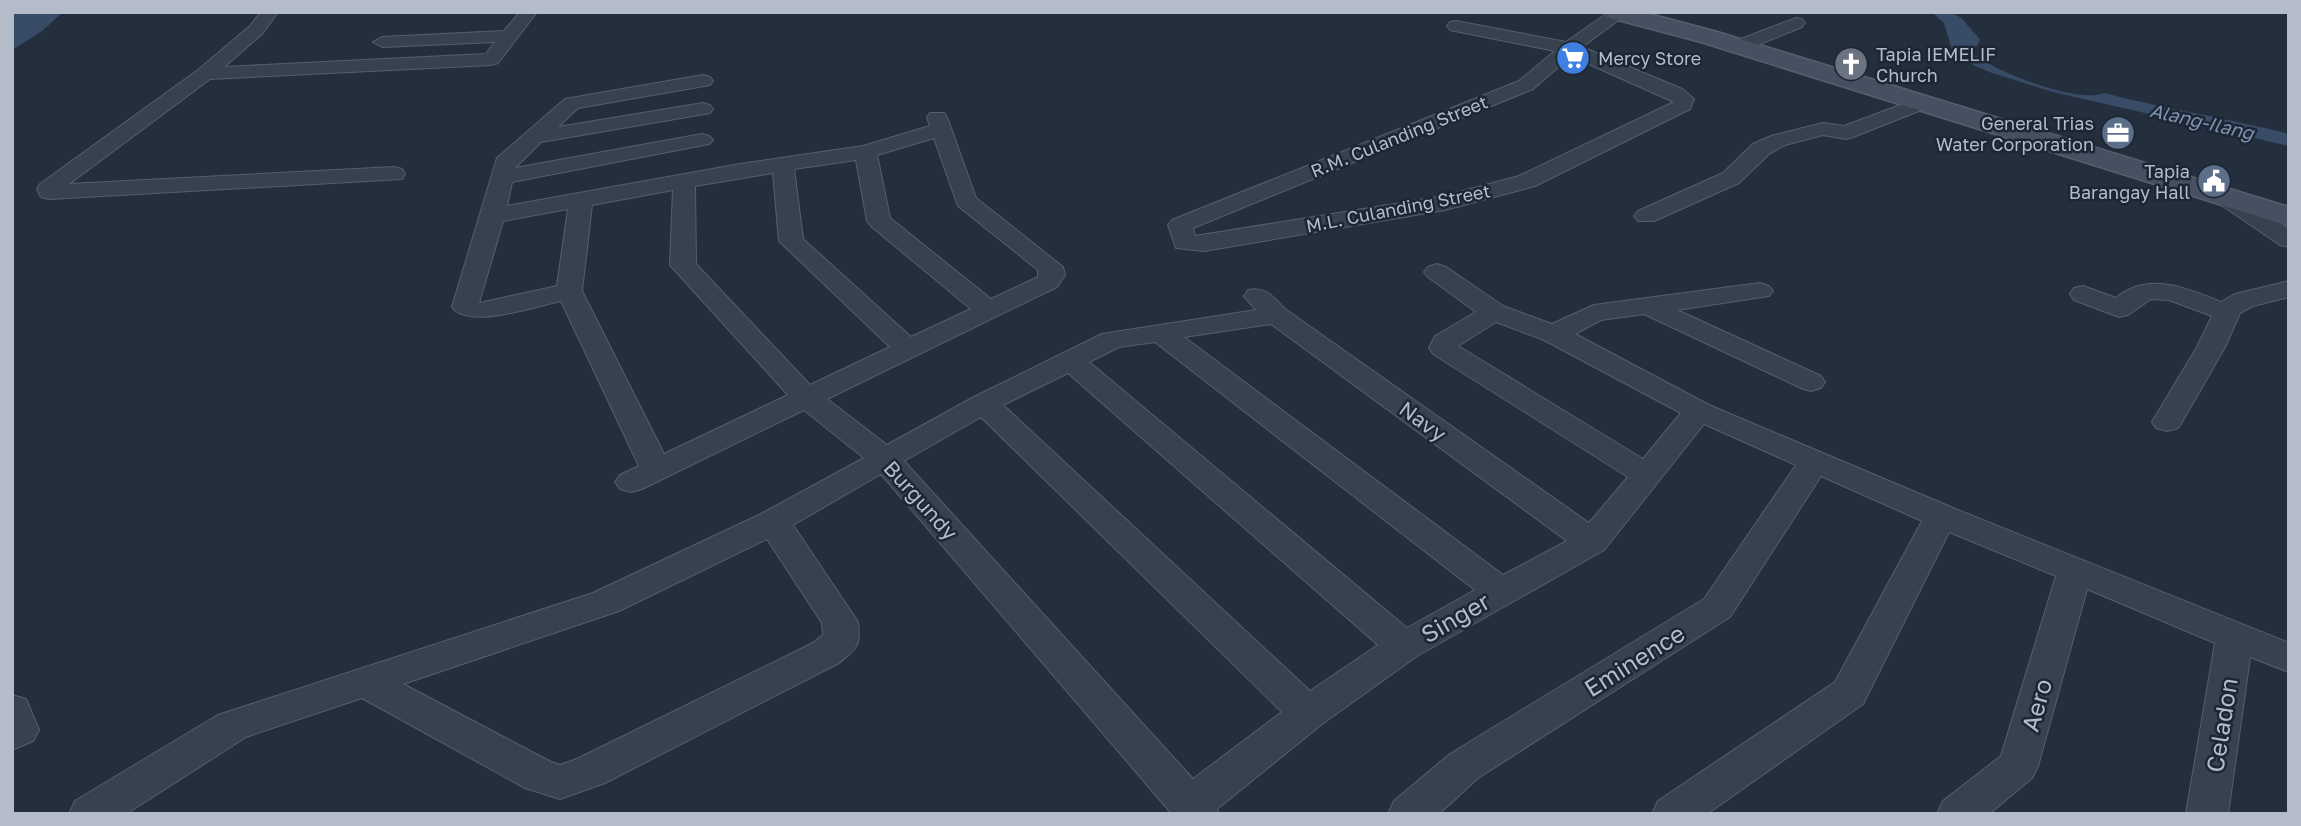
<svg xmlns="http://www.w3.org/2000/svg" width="2301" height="826" viewBox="0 0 2301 826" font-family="'Golos Text',sans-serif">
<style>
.water{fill:#394c67}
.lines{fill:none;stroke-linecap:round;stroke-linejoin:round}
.street-casing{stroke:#565f6c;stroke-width:2}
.secondary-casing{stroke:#565f6c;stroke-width:3}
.street{fill:#38414e;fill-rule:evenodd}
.secondary{fill:#465061;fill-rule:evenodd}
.labels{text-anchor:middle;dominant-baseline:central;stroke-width:5;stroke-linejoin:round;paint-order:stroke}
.far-poi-label{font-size:18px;fill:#b4bcc9;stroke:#1d2633;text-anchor:start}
.far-street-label{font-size:18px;fill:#b4bcc9;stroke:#1d2633}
.far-water-label{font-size:19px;font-style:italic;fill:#7c92b1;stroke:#1d2633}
.street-label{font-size:21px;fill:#b4bcc9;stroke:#1d2633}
.near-street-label{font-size:24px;fill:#b4bcc9;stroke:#1d2633}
</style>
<rect width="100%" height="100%" fill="#242f3e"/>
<!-- water -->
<g class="water">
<path d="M12,12H63L42,31L12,50Z"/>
<path d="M1932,12C1965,12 1959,18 1980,39L1977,46L1969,50C1988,70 2080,105 2104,93C2165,109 2228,118 2289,134V146L2053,92L1992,73L1973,65L1952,50L1944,23Z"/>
</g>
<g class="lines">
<!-- street casing -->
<g class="street-casing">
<g id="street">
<path d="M261,12H278L262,34L224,67L486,54L495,42L382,47L373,42L382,37L504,31L520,12H537L498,63L491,65L210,79L69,184L394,167L402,169L405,174L402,179L49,199L41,197L37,189L40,184L198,70L250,26Z"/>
<path d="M1609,12L1628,13L1582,47L1682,89L1694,99L1690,109L1535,186L1445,210L1204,251L1176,248L1168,225L1172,220L1519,81L1555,51L1450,30L1447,26L1450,22L1456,21L1566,42ZM1571,56L1674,102L1519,176L1444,196L1195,236L1193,228L1533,89Z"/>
<path d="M1796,18L1802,19L1805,23L1802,27L1745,50L1739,51L1730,46L1733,42Z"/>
<path d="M703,75L710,77L713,81L710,85L578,108L558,127L703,103L710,105L713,109L710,113L541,142L515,168L702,134L709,136L713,140L709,144L512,182L507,206L740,164L863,146L930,126L927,117L930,113H944L947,117L976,198L1063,267L1065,275L1057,287L827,399L887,445L974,397L1102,334L1256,310L1244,296L1248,290C1266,286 1273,297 1285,309L1589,523L1628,477L1433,354L1429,348L1435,336L1476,312L1428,277L1424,272L1428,267L1437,264L1446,267L1503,306L1552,324L1594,305L1760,283L1769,286L1773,291L1769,296L1677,310L1821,376L1825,382L1821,388L1811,391L1801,388L1644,314L1601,320L1575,334L1709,405L1953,508L2289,643V672L2250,657L2228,814H2186L2215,643L2087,589L2038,766L2032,778L1989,814H1937L1943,801L2001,756L2056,576L1949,532L1863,704L1707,814H1652L1658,801L1835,682L1922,521L1821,476L1730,617L1478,778L1439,814H1388L1394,801L1450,754L1704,599L1796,465L1704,424L1604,550L1417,656L1322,724L1217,809L1219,814H1172L881,474L793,525L858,622C861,646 857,648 839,663L605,783L560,799L525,788L362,698L246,737L126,814H69L75,801L218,715L593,593L761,514L864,458L804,410L642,489L631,492L620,489L615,482L620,475L639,466L561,301C536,306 468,330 452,307L497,158L565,99ZM934,138L958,206L1038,270V277L991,299L890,218L877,155ZM856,160L867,221L871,226L971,309L911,337L803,239L794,169ZM773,173L779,241L890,347L810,385L696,264L695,186ZM673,190L670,265L788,395L664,454L582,291L592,205ZM568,209L557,286L479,303L503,221ZM1496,322L1544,340L1681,413L1643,459L1458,346ZM1271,324L1567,541L1503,575L1184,337ZM1155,342L1475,590L1407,628L1089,362L1119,347ZM1068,373L1378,645L1310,691L1003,405ZM981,417L1282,712L1193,779L904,461ZM767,539L822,623L823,635L813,643L577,759L560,765L551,762L403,684L619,611Z"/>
<path d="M1922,97L1929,99L1932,103L1929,107L1853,137L1846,139L1823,135L1785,145L1769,154L1739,183L1654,221H1638L1634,216L1638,211L1723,173L1753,144L1771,136L1823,123L1844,126Z"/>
<path d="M2225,190L2233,192L2289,229V247L2280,245L2217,202L2214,197L2217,192Z"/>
<path d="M2289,281V297L2253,306L2240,313L2225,347L2182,422L2178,428L2167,431L2156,428L2152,422L2197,347L2212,316L2169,300L2151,299L2128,315L2119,317L2074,300L2070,294L2074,288L2083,286L2116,298C2147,271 2188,288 2221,302L2235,294Z"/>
<path d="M12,695L26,699L39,730L33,741L12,750Z"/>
</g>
</g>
<!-- secondary casing -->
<g class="secondary-casing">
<path id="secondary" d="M1604,12H1642L1717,32L2289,207V226L1701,42L1607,17Z"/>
</g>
<!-- street -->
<use href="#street" class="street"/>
<!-- secondary -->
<use href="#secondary" class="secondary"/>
</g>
<!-- icons -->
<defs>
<g id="supermarket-disc" transform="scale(1.75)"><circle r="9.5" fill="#3f7fe0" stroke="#1d2633"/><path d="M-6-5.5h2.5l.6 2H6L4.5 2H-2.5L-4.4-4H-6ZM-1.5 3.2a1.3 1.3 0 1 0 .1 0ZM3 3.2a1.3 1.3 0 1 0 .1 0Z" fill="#fff"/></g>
<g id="church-disc" transform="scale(1.75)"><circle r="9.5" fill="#6b7280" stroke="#1d2633"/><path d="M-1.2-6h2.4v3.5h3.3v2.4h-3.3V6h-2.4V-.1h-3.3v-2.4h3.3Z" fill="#fff"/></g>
<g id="office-disc" transform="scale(1.75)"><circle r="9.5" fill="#5c6f8a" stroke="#1d2633"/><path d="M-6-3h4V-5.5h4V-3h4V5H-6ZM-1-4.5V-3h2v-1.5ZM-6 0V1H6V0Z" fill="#fff"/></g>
<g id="civic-disc" transform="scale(1.75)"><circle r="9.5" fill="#5c6f8a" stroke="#1d2633"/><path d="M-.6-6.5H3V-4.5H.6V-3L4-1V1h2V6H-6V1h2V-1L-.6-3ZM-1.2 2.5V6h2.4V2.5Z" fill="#fff"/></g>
</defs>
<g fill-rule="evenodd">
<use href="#supermarket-disc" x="1573" y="58"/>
<use href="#church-disc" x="1851" y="64"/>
<use href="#office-disc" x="2118" y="133"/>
<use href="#civic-disc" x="2214" y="181"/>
</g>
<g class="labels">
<!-- far-poi labels -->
<g class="far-poi-label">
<text x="1876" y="54">Tapia IEMELIF<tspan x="1876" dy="21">Church</tspan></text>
<text x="1598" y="58">Mercy Store</text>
<text x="2094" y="123" text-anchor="end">General Trias<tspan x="2094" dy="21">Water Corporation</tspan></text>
<text x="2190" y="171" text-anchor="end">Tapia<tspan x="2190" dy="21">Barangay Hall</tspan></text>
</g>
<!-- far-street labels -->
<g class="far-street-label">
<text transform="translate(1399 136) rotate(-22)">R.M. Culanding Street</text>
<text transform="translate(1398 208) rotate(-11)">M.L. Culanding Street</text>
</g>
<!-- far-water labels -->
<g class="far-water-label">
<text transform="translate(2202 121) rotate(13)">Alang-Ilang</text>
</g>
<!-- street labels -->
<g class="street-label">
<text transform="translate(1423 421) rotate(36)">Navy</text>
<text transform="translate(921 500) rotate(48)">Burgundy</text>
</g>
<!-- near-street labels -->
<g class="near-street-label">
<text transform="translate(1455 617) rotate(-30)">Singer</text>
<text transform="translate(1634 660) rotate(-32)">Eminence</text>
<text transform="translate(2036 705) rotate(-74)">Aero</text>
<text transform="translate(2221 725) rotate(-81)">Celadon</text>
</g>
</g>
<!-- border -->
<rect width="2301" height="826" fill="none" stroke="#b4bcc9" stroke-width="28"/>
</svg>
